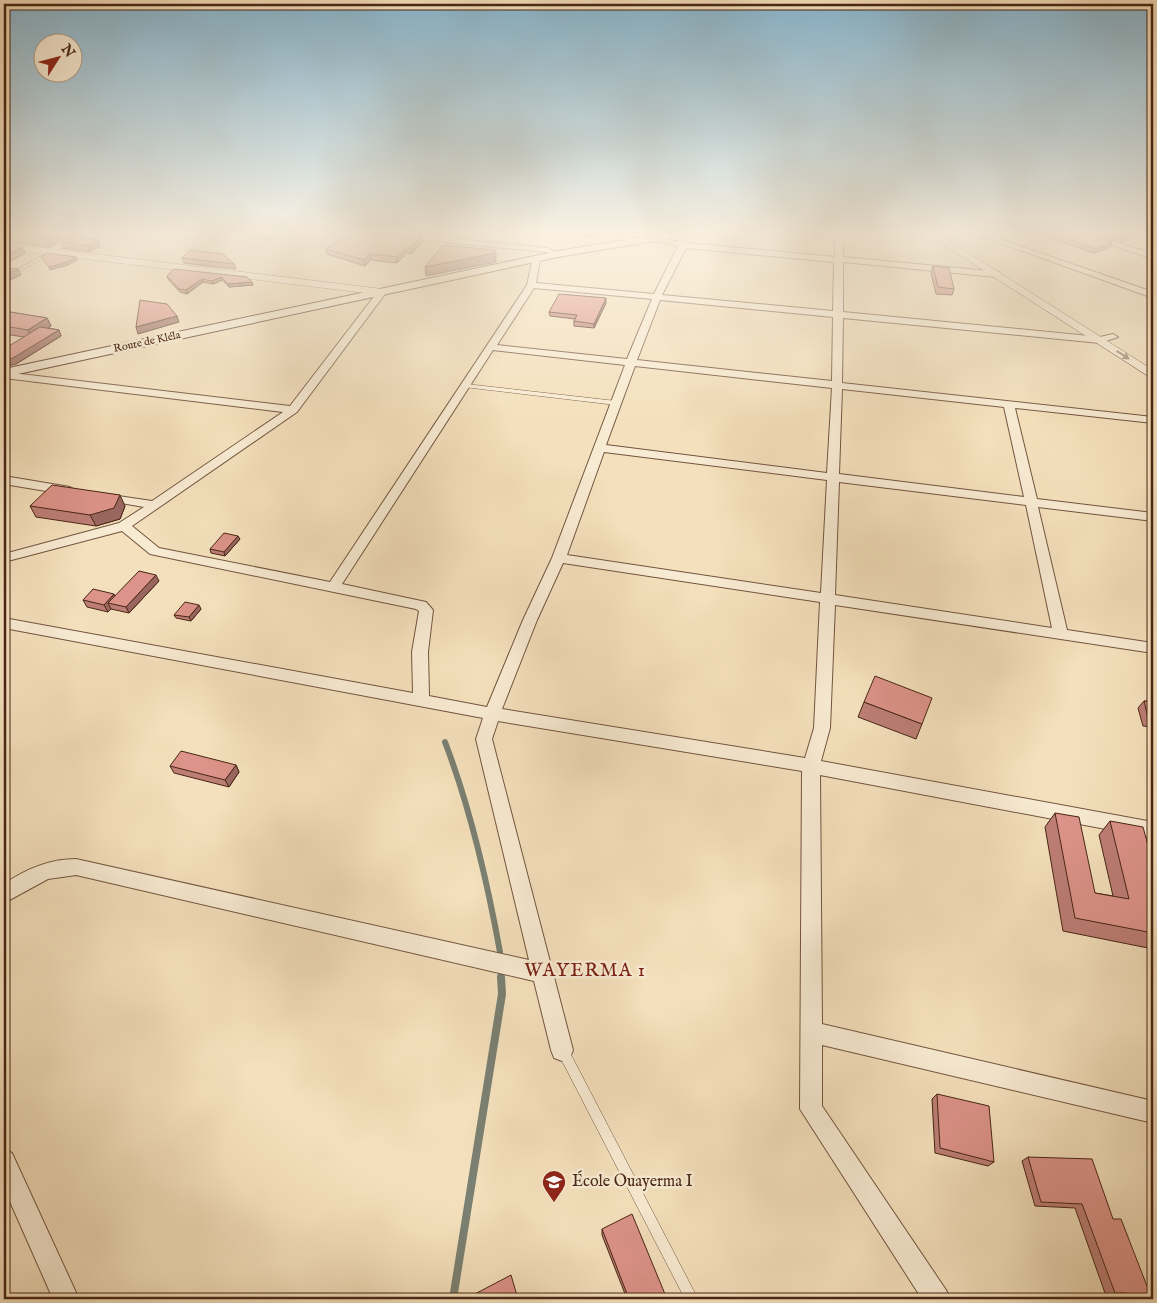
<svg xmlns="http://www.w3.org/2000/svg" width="1157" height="1303" viewBox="0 0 1157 1303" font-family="'IM FELL English',serif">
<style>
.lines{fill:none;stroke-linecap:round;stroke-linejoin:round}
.stream-far1{stroke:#7a8072;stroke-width:6}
.stream{stroke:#7a8072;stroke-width:8}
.service-casing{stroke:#73543e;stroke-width:1}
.minor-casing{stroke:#73543e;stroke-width:2}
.tertiary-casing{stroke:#73543e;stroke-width:1}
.secondary-casing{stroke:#482514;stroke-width:2}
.service{fill:#f8ebd3;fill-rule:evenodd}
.minor{fill:#f8ebd3;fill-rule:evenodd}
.tertiary{fill:#f8ebd3;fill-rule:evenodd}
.secondary{fill:#f8ebd3;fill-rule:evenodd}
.wall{fill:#bd7e76;stroke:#482514}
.shaded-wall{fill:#9a6760;stroke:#482514}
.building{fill:#dc9389;stroke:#482514}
.oneway{fill:#a08874}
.labels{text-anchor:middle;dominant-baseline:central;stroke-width:5;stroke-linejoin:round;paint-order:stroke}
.far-street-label{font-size:11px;fill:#482514;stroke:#f8ebd3}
.near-poi-label{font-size:16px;fill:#482514;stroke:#f8ebd3;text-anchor:start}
.near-quarter-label{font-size:19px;letter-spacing:1px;fill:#7a1f14;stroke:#f8ebd3}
</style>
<rect width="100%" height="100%" fill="#f4e0bc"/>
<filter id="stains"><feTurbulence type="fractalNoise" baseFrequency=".004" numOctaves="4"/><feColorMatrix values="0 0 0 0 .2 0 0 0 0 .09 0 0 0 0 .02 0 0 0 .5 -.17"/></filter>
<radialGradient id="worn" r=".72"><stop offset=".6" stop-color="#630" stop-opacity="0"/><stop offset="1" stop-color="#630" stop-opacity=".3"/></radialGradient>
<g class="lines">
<!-- stream-far1 -->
<g class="stream-far1">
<path d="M445,742C471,810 487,880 500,952"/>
<path d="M501,976V978"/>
</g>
<!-- stream -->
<path class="stream" d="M453,1299L502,994L501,977"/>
<!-- service casing -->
<g class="service-casing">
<g id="service">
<path d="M18,235H22L4,244V242Z"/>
<path d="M49,252L52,253L4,280V277Z"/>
<path d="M466,384L616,401L619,403L616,405L464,387L463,386Z"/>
<path d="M563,1046L567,1047L698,1299H685L559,1055L558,1051L559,1047Z"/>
</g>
</g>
<!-- minor casing -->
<g class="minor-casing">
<g id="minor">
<path d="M73,235H82L52,253L45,251Z"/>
<path d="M391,235H415L547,248L562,254L558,256L546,252L395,237Z"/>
<path d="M621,235H629L637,241L630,243Z"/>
<path d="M678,235H686L687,243L835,257V235H843V257L999,272L1000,274L996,277L843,262V312L1100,337L1113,334L1118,337L1100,343L843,318L842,383L1153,417V423L1015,408L1037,499L1153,513V521L1038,507L1067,630L1153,643V653L835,605L830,728L821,761L1153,822V838L820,775L822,1024L1153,1101V1123L822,1045V1106L946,1290L950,1299H922L800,1109L802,771L498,721L492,739L573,1050L570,1058L562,1061L554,1058L551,1050L534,981L76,875L48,879L4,903V884C26,869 49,859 76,859L529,960L476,739L483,718L4,628V618L413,693L412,652L419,611L416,609L150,554L122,531L4,562V554L119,523L144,507L98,499L96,496L98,493L152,501L283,412L4,378V372L290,406L379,290H385V294L297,412L132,526L159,548L330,582L527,285L533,257L540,259L536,283L654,294L678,246L646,238L650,236L679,242ZM686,248L834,262L833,311L662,295ZM534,288L652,299L627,359L497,345ZM660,300L833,317L832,381L637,360ZM493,350L625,365L552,558L523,620L487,707L429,696L428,652L433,610L426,602L342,584ZM635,366L832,388L827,473L606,445ZM842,389L1004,407L1024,497L839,474ZM604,452L827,480L821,593L567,555ZM839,482L1026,505L1052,628L835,595ZM563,563L820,602L814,728L805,758L502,709L537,620Z"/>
<path d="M978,235H988L1153,292V298Z"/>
<path d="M1082,235H1093L1153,254V259Z"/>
<path d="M4,476L70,487L76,491L70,495L4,484Z"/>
<path d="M4,1149L12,1153L79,1299H53L4,1188Z"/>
</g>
</g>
<!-- tertiary casing -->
<g class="tertiary-casing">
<g id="tertiary">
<path d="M929,235H940L1153,370V379Z"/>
<path d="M4,243L382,289L387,292L382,295L4,249Z"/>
</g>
</g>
<!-- secondary casing -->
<g class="secondary-casing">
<path id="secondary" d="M656,235H678L673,238L558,257L4,377V369L558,251Z"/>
</g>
<!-- service -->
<use href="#service" class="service"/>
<!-- minor -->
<use href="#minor" class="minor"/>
<!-- tertiary -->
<use href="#tertiary" class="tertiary"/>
<!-- secondary -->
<use href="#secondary" class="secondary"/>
</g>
<!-- wall -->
<g class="wall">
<path d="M4,235H62L63,238L49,247L12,242L10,238Z"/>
<path d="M259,235H277L266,240Z"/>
<path d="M1040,235H1090L1112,242L1110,247L1094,253Z"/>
<path d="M1098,235H1140L1121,242Z"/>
<path d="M1139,235H1153V240Z"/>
<path d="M421,236L422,242L411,254L407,253L397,263L371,260L365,266L327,254L326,249Z"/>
<path d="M61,242L100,246L90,252L63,248Z"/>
<path d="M182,258L234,264L236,269L184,263Z"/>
<path d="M933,266L954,289L952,295L936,294L931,273Z"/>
<path d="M167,276L247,277L253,285L229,287L222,280L213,284L203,282L187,294L180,292L168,279Z"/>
<path d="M606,303L594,328L574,326V321L575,319L550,316L549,312Z"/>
<path d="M4,311L47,318L51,326L48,328L59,330L61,336L16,364L24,337L4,334Z"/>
<path d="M30,506H125L120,519L96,526L36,517Z"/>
<path d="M240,539L225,556L211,553L210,549Z"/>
<path d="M159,581L129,613L111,609L108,612L87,607L83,600L115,596Z"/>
<path d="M201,609L191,621L176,618L174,615Z"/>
<path d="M1144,701L1153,702V727L1143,726L1138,708Z"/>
<path d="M864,702L922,724L916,739L858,717Z"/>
<path d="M236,765L239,772L229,787L174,773L170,766Z"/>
<path d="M1055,813L1095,893L1113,896L1099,835L1110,821L1153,864V949L1063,931L1045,827Z"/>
<path d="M937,1094L994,1162L988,1166L935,1153L932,1099Z"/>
<path d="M1028,1157L1113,1219L1152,1299H1118V1296H1106L1075,1208L1035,1206L1022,1161Z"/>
<path d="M602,1229L667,1299H627L602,1235Z"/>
</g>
<!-- shaded-wall -->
<g class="shaded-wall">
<path d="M4,235H18L9,236L10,238L4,240Z"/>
<path d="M56,235H62L63,238L49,247L46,240Z"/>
<path d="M270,235H277L266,240L265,237Z"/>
<path d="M584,235H602L584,237Z"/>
<path d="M1130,235H1140L1121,242L1124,237Z"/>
<path d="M421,236L422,242L411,254L410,248Z"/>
<path d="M98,240L100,246L90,252L88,246Z"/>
<path d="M1112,242L1110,247L1094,253L1096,249Z"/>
<path d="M22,247L25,253L4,265V257Z"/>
<path d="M406,248L407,253L397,263V257Z"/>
<path d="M496,253V262L426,276L425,267Z"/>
<path d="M370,254L371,260L365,266L364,260Z"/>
<path d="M76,257L77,260L68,265L50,270L49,267Z"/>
<path d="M4,269L6,274L18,269L21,275L4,283Z"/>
<path d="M221,277L222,280L213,284L212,281Z"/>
<path d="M202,279L203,282L187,294L186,290Z"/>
<path d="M252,282L253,285L229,287L228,284Z"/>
<path d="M606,298V303L594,328V324Z"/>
<path d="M177,316L179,322L138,334L136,327Z"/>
<path d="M47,318L51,326L32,338L28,330Z"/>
<path d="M59,330L61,336L16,364L4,367V361Z"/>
<path d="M120,495L125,506L120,519L96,526L90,515Z"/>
<path d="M238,536L240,539L225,556L224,552Z"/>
<path d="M156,575L159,581L129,613L126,607Z"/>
<path d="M114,594L118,602L108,603L111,609L108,612L104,605Z"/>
<path d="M199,605L201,609L191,621L189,617Z"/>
<path d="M236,765L239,772L229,787L225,780Z"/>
</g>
<!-- building -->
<g class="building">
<path d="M12,235H56L46,240L9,236Z"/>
<path d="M74,235H75L98,240L88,246L61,242Z"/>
<path d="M262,235H270L265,237Z"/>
<path d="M344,235H405L421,236L410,248H406L397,257L370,254L364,260L326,249Z"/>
<path d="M1055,235H1090L1112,242L1096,249Z"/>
<path d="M1114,235H1130L1124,237Z"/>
<path d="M4,244L22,247L4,257Z"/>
<path d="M443,245L495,250L496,253L425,267Z"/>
<path d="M190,250L223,254L234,264L182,258Z"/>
<path d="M47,253L76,257L67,262L49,267L41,257Z"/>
<path d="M933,266L949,268L954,289L938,287Z"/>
<path d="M13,268L18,269L4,275V273Z"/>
<path d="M174,269L247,277L252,282L228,284L221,277L212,281L202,279L186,290L179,289L167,276Z"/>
<path d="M559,294L606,298L594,324L574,321L577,315L549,312Z"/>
<path d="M140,300L167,304L177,316L136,327Z"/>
<path d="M4,311L47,318L28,330L4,326Z"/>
<path d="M40,327L59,330L13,358L4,361V349Z"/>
<path d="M52,485L120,495L114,508L90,515L30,506Z"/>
<path d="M224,533L238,536L224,552L210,549Z"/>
<path d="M139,571L156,575L126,607L108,603Z"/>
<path d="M93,589L114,594L104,605L83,600Z"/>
<path d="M185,602L199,605L189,617L174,615Z"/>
<path d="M875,676L932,698L922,724L864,702Z"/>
<path d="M1144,701L1153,702V719L1148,718Z"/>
<path d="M181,751L236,765L225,780L170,766Z"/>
<path d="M1055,813L1079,817L1095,893L1129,899L1110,821L1143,827L1153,864V933L1075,918Z"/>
<path d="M937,1094L989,1106L994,1162L940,1148Z"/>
<path d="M1028,1157L1092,1159L1113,1219H1121L1152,1299H1127L1126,1293H1115L1082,1204L1041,1202Z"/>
<path d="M632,1214L667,1299H629L602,1229Z"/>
<path d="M511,1275L518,1299H472L471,1296Z"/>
</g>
<!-- one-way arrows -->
<defs><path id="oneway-solid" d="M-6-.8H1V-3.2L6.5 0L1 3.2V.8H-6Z" transform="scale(1.25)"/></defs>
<use class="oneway" href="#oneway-solid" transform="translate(1123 355) rotate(33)"/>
<!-- sky -->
<linearGradient id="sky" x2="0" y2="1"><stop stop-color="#89b8d2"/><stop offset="0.56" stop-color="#faf1e1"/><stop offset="1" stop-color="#faf1e1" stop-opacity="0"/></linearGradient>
<rect width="1157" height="417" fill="url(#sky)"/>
<!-- icons -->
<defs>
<g id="school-pin" transform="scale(1.25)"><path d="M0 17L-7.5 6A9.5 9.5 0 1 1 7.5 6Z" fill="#8f2418" stroke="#f8ebd3"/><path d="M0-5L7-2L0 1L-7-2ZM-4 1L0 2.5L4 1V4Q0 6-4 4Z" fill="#fff"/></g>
</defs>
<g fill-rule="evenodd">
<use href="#school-pin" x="554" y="1182"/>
</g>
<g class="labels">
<!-- far-street labels -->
<g class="far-street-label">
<text transform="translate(147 342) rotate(-12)">Route de Kléla</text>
</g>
<!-- near-poi labels -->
<g class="near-poi-label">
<text x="572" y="1182">École Ouayerma I</text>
</g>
<!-- near-quarter labels -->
<g class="near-quarter-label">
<text x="585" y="971">WAYERMA 1</text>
</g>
</g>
<!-- margin -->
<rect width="1157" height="1303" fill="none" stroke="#f4e0bc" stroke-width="20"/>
<rect x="5" y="5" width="1147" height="1293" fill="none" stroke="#482514" stroke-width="2.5"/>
<rect x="10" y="10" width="1137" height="1283" fill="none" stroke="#482514"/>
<!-- north arrow -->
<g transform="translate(58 58) rotate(54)"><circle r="24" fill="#f8ebd3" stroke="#b29c87"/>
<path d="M0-4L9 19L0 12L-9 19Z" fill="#8f2418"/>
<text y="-8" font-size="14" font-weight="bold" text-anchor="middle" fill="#482514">N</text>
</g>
<rect width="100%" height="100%" filter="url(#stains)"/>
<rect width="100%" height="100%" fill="url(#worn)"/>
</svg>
